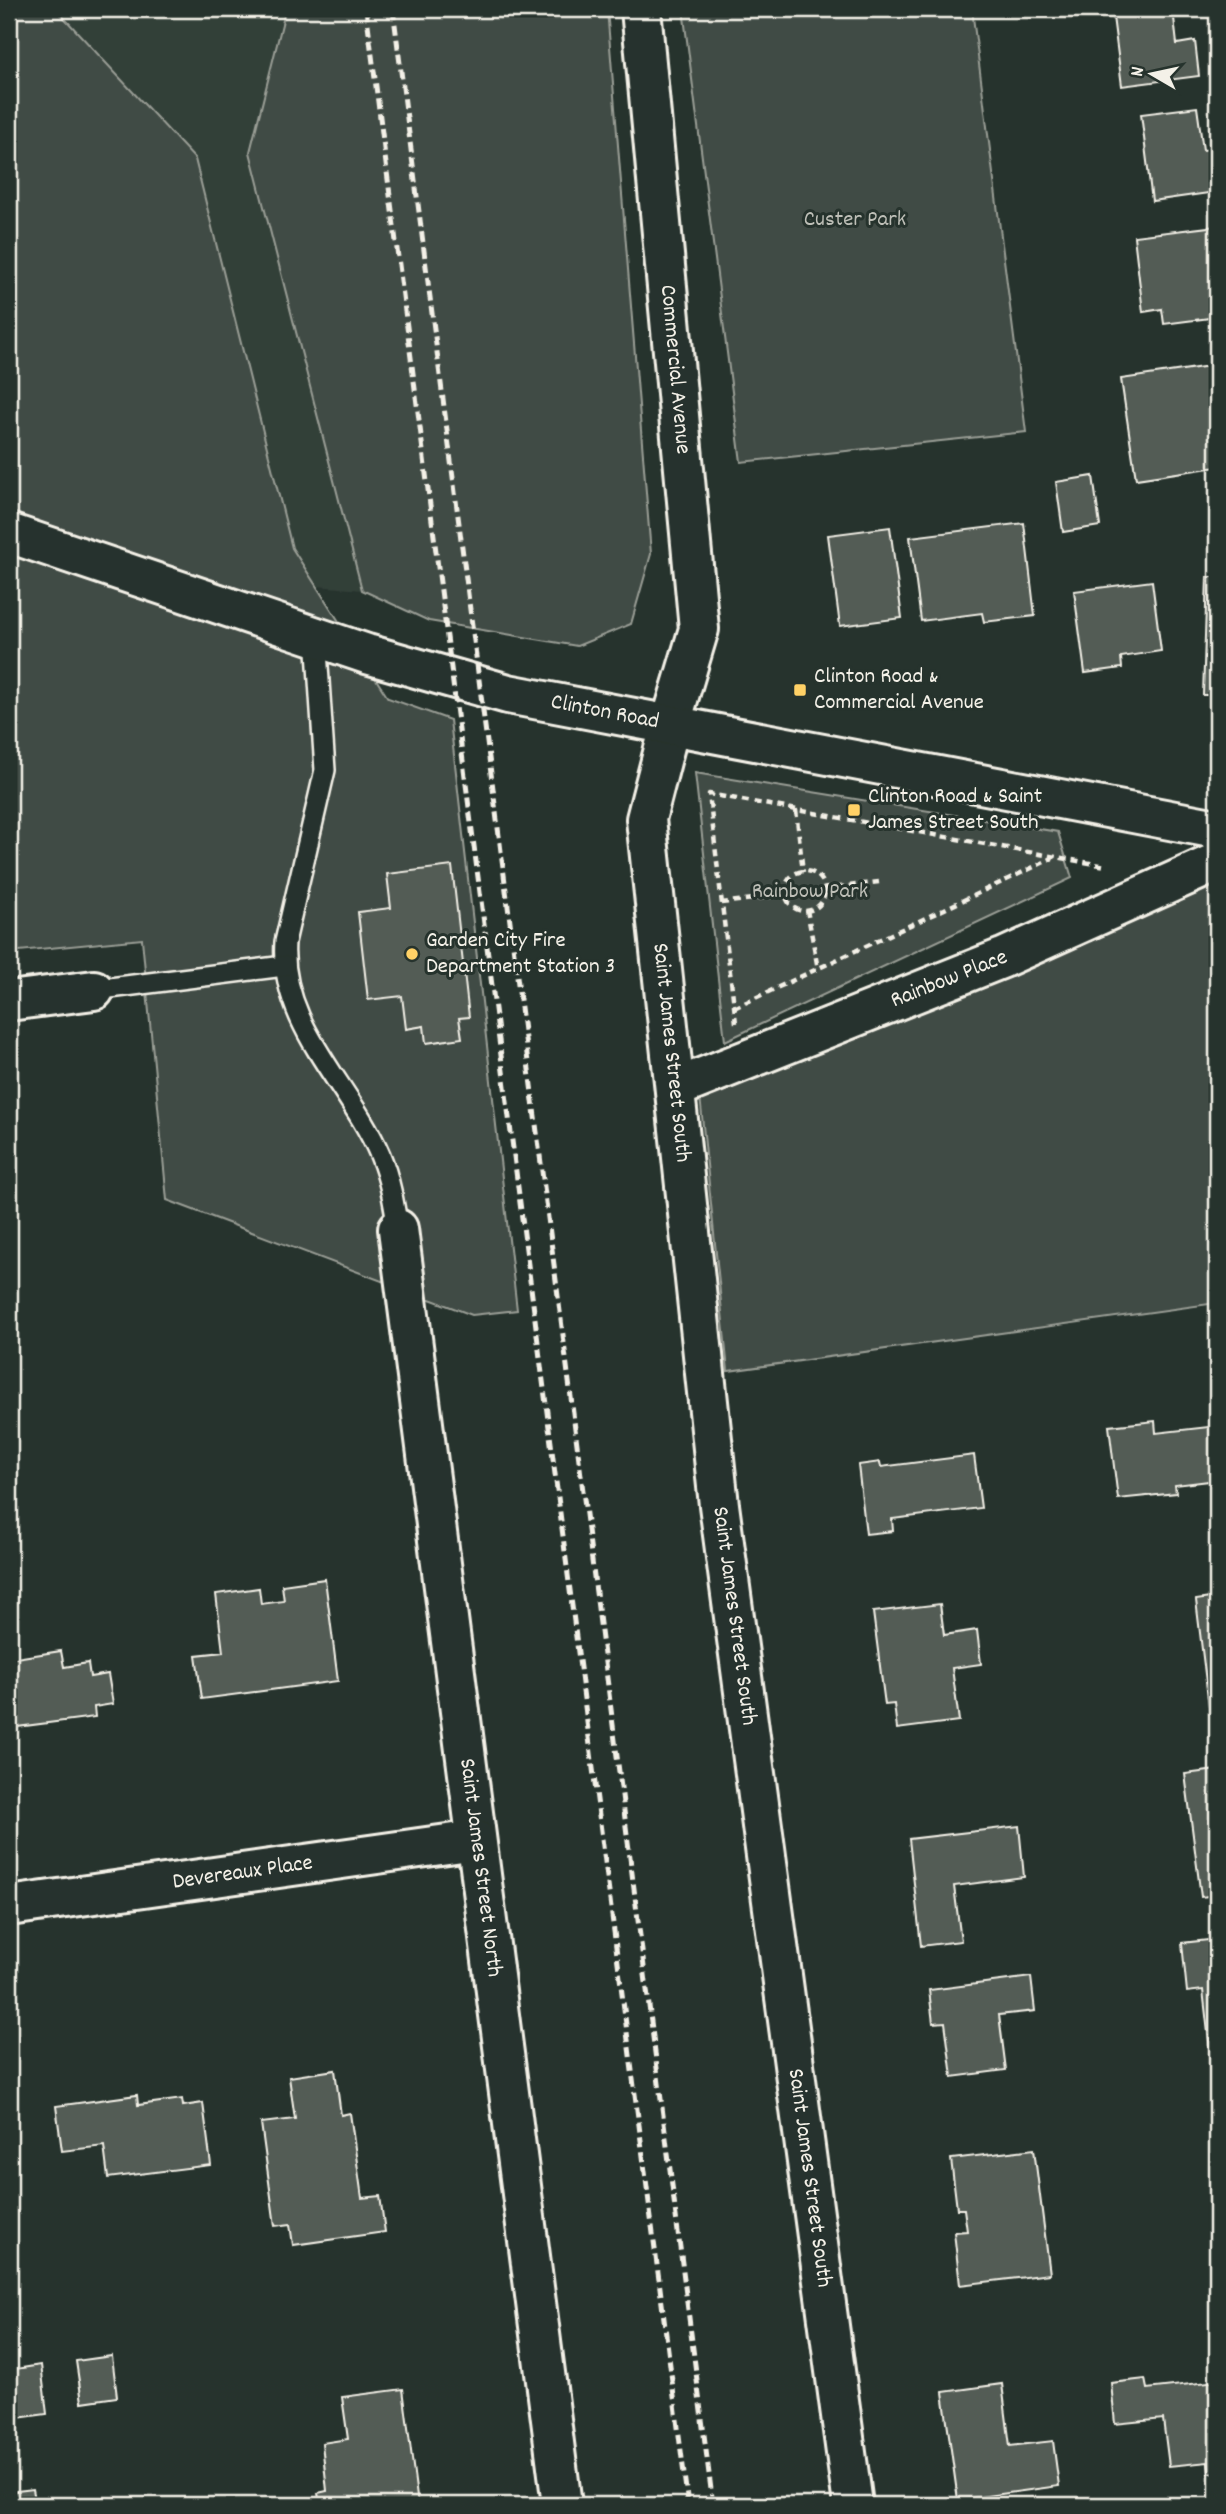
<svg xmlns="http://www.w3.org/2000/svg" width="1226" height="2514" viewBox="0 0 1226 2514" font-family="Dekko,sans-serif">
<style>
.built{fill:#333f39}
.green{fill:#414b45;stroke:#9a9e96;stroke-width:2}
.building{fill:#525c55;stroke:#f4f1e8;stroke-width:2}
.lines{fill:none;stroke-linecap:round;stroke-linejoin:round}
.lane-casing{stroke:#f4f1e8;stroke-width:24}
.street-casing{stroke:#f4f1e8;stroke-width:44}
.secondary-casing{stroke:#f4f1e8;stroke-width:44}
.primary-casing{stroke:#f4f1e8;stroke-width:44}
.path{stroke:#f4f1e8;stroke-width:4.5;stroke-dasharray:7 5;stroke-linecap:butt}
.lane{stroke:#26332d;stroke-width:19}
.street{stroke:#26332d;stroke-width:38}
.secondary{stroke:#26332d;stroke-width:38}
.primary{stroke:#26332d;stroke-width:38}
.rail{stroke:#f4f1e8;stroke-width:5;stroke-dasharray:10 5;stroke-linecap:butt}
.poi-dot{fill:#ffd166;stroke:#26332d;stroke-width:2.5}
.labels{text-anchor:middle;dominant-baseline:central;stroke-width:6;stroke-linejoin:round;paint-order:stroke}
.park-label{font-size:23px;fill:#bebfb7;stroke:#26332d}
.street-label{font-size:23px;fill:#f4f1e8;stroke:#26332d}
.poi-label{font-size:23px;fill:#f4f1e8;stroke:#26332d;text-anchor:start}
</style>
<rect width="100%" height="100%" fill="#26332d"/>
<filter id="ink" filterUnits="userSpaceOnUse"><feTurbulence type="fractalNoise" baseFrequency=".0143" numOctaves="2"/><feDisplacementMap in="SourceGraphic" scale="14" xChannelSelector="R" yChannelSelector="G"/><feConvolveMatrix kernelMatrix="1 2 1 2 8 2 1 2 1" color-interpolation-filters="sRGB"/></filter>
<g filter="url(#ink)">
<!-- built -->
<path class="built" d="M56,9H298L285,12L250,153L362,590L317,586L292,548L195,159Z"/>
<!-- green -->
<g class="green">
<path d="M9,9H56L195,159L292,548L388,698L450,720L517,1310L472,1315L167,1200L142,939L9,952Z"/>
<path d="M298,9H607L651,554L631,624L577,646L429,621L362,590L250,152L285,12Z"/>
<path d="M683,9H972L1026,432L741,462Z"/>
<path d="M695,773L1058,832L1072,878L725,1041Z"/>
<path d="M1217,873V1303L728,1371L700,1096Z"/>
</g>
<!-- building -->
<g class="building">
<path d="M1112,9H1173L1177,44L1195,41L1199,76L1122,86Z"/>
<path d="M1197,107L1203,150L1211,149L1216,192L1152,201L1141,114Z"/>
<path d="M1217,226V317L1164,324L1162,309L1143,312L1134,236Z"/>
<path d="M1217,365V467L1136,479L1121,379Z"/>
<path d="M1093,476L1100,526L1063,532L1056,482Z"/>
<path d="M1024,523L1035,616L984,622L982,613L921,621L910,537Z"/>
<path d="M890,527L902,618L840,626L828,535Z"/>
<path d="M1207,577H1217V695H1203Z"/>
<path d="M1152,581L1161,651L1121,657L1122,668L1085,673L1074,591Z"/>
<path d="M452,866L469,1017L459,1018L462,1038L426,1043L424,1026L406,1029L402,996L368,1000L358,912L391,908L387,874Z"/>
<path d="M1155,1421L1156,1433L1217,1426V1480L1175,1485L1176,1493L1118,1499L1109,1426Z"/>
<path d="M974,1455L981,1508L892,1519L893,1531L866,1534L858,1465L880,1462L881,1467Z"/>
<path d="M325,1579L338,1681L202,1699L196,1655L223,1652L216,1594L259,1588L261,1604L284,1601L282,1585Z"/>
<path d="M1217,1597V1714L1210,1715L1196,1600Z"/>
<path d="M940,1604L944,1635L977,1630L981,1664L952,1668L959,1721L897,1729L894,1704L885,1705L873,1612Z"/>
<path d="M61,1651L64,1667L88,1663L90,1677L108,1674L113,1704L94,1707L95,1717L9,1728V1659Z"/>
<path d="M1217,1770V1895L1201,1897L1185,1774Z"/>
<path d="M1019,1826L1024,1877L954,1886L961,1941L921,1946L909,1839Z"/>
<path d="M1217,1939V2066L1212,2067L1203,1990L1187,1992L1182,1943Z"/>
<path d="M1031,1977L1035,2011L999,2015L1006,2070L952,2077L945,2022L933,2023L929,1990Z"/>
<path d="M335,2070L341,2115L350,2113L362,2198L380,2196L385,2232L293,2245L290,2224L275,2226L261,2123L295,2119L289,2077Z"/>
<path d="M137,2095L138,2105L182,2099L183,2106L203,2103L211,2165L108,2178L104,2146L62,2151L56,2106Z"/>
<path d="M1034,2149L1050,2274L960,2285L954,2232L967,2231L964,2209H957L951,2159Z"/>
<path d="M112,2356L117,2397L82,2402L76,2361Z"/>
<path d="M41,2365L47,2414L9,2419V2370Z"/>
<path d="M1145,2379L1147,2389L1217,2381V2472L1209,2473L1208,2462L1169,2466L1163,2419L1115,2424L1111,2383Z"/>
<path d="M1002,2384L1010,2446L1053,2441L1059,2486L958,2500L943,2392Z"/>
<path d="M403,2389L418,2505H320L318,2493L327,2491L322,2443L348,2439L342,2397Z"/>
<path d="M33,2489L36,2505H9V2492Z"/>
</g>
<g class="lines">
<!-- lane casing -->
<g class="lane-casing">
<g id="lane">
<path d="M316,636L325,770L285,942C279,1025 350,1084 380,1155C390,1179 394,1204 398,1229"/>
<path d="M94,990L284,966"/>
</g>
</g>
<!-- street casing -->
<g class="street-casing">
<g id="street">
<path id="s1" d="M670,726L646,819L719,1505L853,2505"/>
<path d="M9,1001L94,990"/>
<path id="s2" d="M676,1088L1003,958L1217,862"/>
<path id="s3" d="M398,1229L562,2505"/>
<path id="s4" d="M9,1906L476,1840"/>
</g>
</g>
<!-- secondary casing -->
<g class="secondary-casing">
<g id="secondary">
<path id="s5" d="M641,9L699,629L670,726"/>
</g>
</g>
<!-- primary casing -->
<g class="primary-casing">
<g id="primary">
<path id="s6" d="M9,533L367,654L508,694L1217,829"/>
</g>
</g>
<!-- path -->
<g class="path">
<path d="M796,810L803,872"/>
<circle cx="805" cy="891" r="20"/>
<path d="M825,889L879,882"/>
<path d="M721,903L786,895"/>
<path d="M807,910L818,969"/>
<path d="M734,1008L1053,858"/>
<path d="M736,1023L709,794L1106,866"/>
</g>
<!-- lane -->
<use href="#lane" class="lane"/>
<!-- street -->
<use href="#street" class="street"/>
<!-- secondary -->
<use href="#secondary" class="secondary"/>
<!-- primary -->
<use href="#primary" class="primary"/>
<!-- rail -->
<g class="rail">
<path d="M366,9L688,2505"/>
<path d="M393,9L713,2505"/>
</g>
</g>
</g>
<!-- markers -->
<g class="poi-dot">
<rect x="793" y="683" width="14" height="14" rx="3.5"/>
<rect x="847" y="803" width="14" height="14" rx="3.5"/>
<circle cx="412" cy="954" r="7"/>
</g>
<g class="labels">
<!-- park labels -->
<g class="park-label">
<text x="855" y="220">Custer Park</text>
<text x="810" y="892">Rainbow Park</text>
</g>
<!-- street labels -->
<g class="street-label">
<text stroke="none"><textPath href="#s5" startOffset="362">Commercial Avenue</textPath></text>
<text stroke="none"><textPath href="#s6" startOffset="623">Clinton Road</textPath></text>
<text stroke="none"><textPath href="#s2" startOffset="294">Rainbow Place</textPath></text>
<text stroke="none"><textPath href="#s1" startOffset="331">Saint James Street South</textPath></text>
<text stroke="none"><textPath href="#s1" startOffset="898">Saint James Street South</textPath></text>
<text stroke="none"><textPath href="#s3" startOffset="644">Saint James Street North</textPath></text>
<text stroke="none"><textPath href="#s4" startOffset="236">Devereaux Place</textPath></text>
<text stroke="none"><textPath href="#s1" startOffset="1465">Saint James Street South</textPath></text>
</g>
<!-- poi labels -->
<g class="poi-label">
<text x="814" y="677">Clinton Road &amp;<tspan x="814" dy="26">Commercial Avenue</tspan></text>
<text x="868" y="797">Clinton Road &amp; Saint<tspan x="868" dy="26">James Street South</tspan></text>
<text x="426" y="941">Garden City Fire<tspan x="426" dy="26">Department Station 3</tspan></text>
</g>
</g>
<!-- margin -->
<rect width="1226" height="2514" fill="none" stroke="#26332d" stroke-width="35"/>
<rect x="18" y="18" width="1191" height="2479" fill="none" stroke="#f4f1e8" stroke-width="2.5" filter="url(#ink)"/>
<!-- north arrow -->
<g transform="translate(1152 74) rotate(279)" stroke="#26332d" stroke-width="5" paint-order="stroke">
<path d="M0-5L12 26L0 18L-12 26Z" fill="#f4f1e8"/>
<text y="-10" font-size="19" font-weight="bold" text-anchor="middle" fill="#f4f1e8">N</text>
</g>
</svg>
